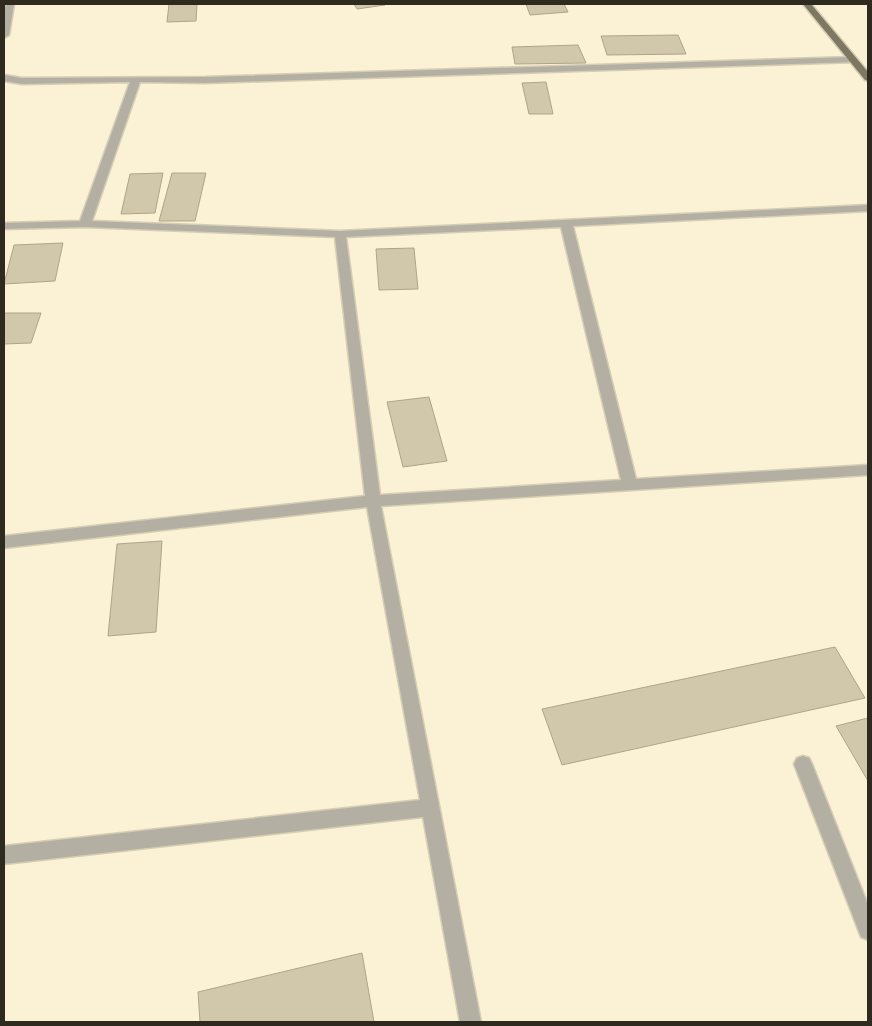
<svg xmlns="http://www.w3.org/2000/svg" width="872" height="1026" viewBox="0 0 872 1026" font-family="'Source Sans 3',sans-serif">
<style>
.building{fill:#d1c8ab;stroke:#aea589}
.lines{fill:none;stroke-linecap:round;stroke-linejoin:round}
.minor-casing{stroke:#d6ceb4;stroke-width:3}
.major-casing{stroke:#d6ceb4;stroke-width:3}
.minor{fill:#b3afa3;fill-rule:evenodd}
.major{fill:#7e7761;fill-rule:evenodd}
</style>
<rect width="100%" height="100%" fill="#fbf2d5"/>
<!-- building -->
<g class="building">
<path d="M169,4H197L196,21L167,22Z"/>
<path d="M354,4H384L385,5L357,9Z"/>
<path d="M526,4H564L568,12L530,15Z"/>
<path d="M678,35L686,54L607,55L601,36Z"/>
<path d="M578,45L586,63L515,64L512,47Z"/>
<path d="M546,82L553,114H529L522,83Z"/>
<path d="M163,173L155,213L121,214L130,174Z"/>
<path d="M172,173H206L195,221H159Z"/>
<path d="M63,243L55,281L4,284L14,245Z"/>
<path d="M414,248L418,289L379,290L376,249Z"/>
<path d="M4,313H41L31,343L4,344Z"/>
<path d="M429,397L447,461L403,467L387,402Z"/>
<path d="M162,541L156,632L108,636L117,544Z"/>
<path d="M835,647L865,698L562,765L542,709Z"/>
<path d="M868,718V781L836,726Z"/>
<path d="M362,953L374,1022H200L198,992Z"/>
</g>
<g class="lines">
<!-- minor casing -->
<g class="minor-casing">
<g id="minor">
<path d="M6,4H14L9,35L4,38V13Z"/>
<path d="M853,57L856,58V62L205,83L140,82L92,221L340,231L868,205V211L573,226L636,479L868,465V475L381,506L481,1022H460L423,817L4,864V846L420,800L367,507L4,548V536L365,496L335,237L85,227L4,229V223L80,221L130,82L22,84L4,81V75L22,78L205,77ZM561,227L621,480L380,495L346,237Z"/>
<path d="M803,756L809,758L812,764L868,905V940L861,937L794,764L797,758Z"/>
</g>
</g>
<!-- major casing -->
<g class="major-casing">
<path id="major" d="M803,4H811L868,72V81L865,80Z"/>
</g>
<!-- minor -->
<use href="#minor" class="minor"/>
<!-- major -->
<use href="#major" class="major"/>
</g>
<!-- border -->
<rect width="872" height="1026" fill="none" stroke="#2e2a1f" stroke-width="10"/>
</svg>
